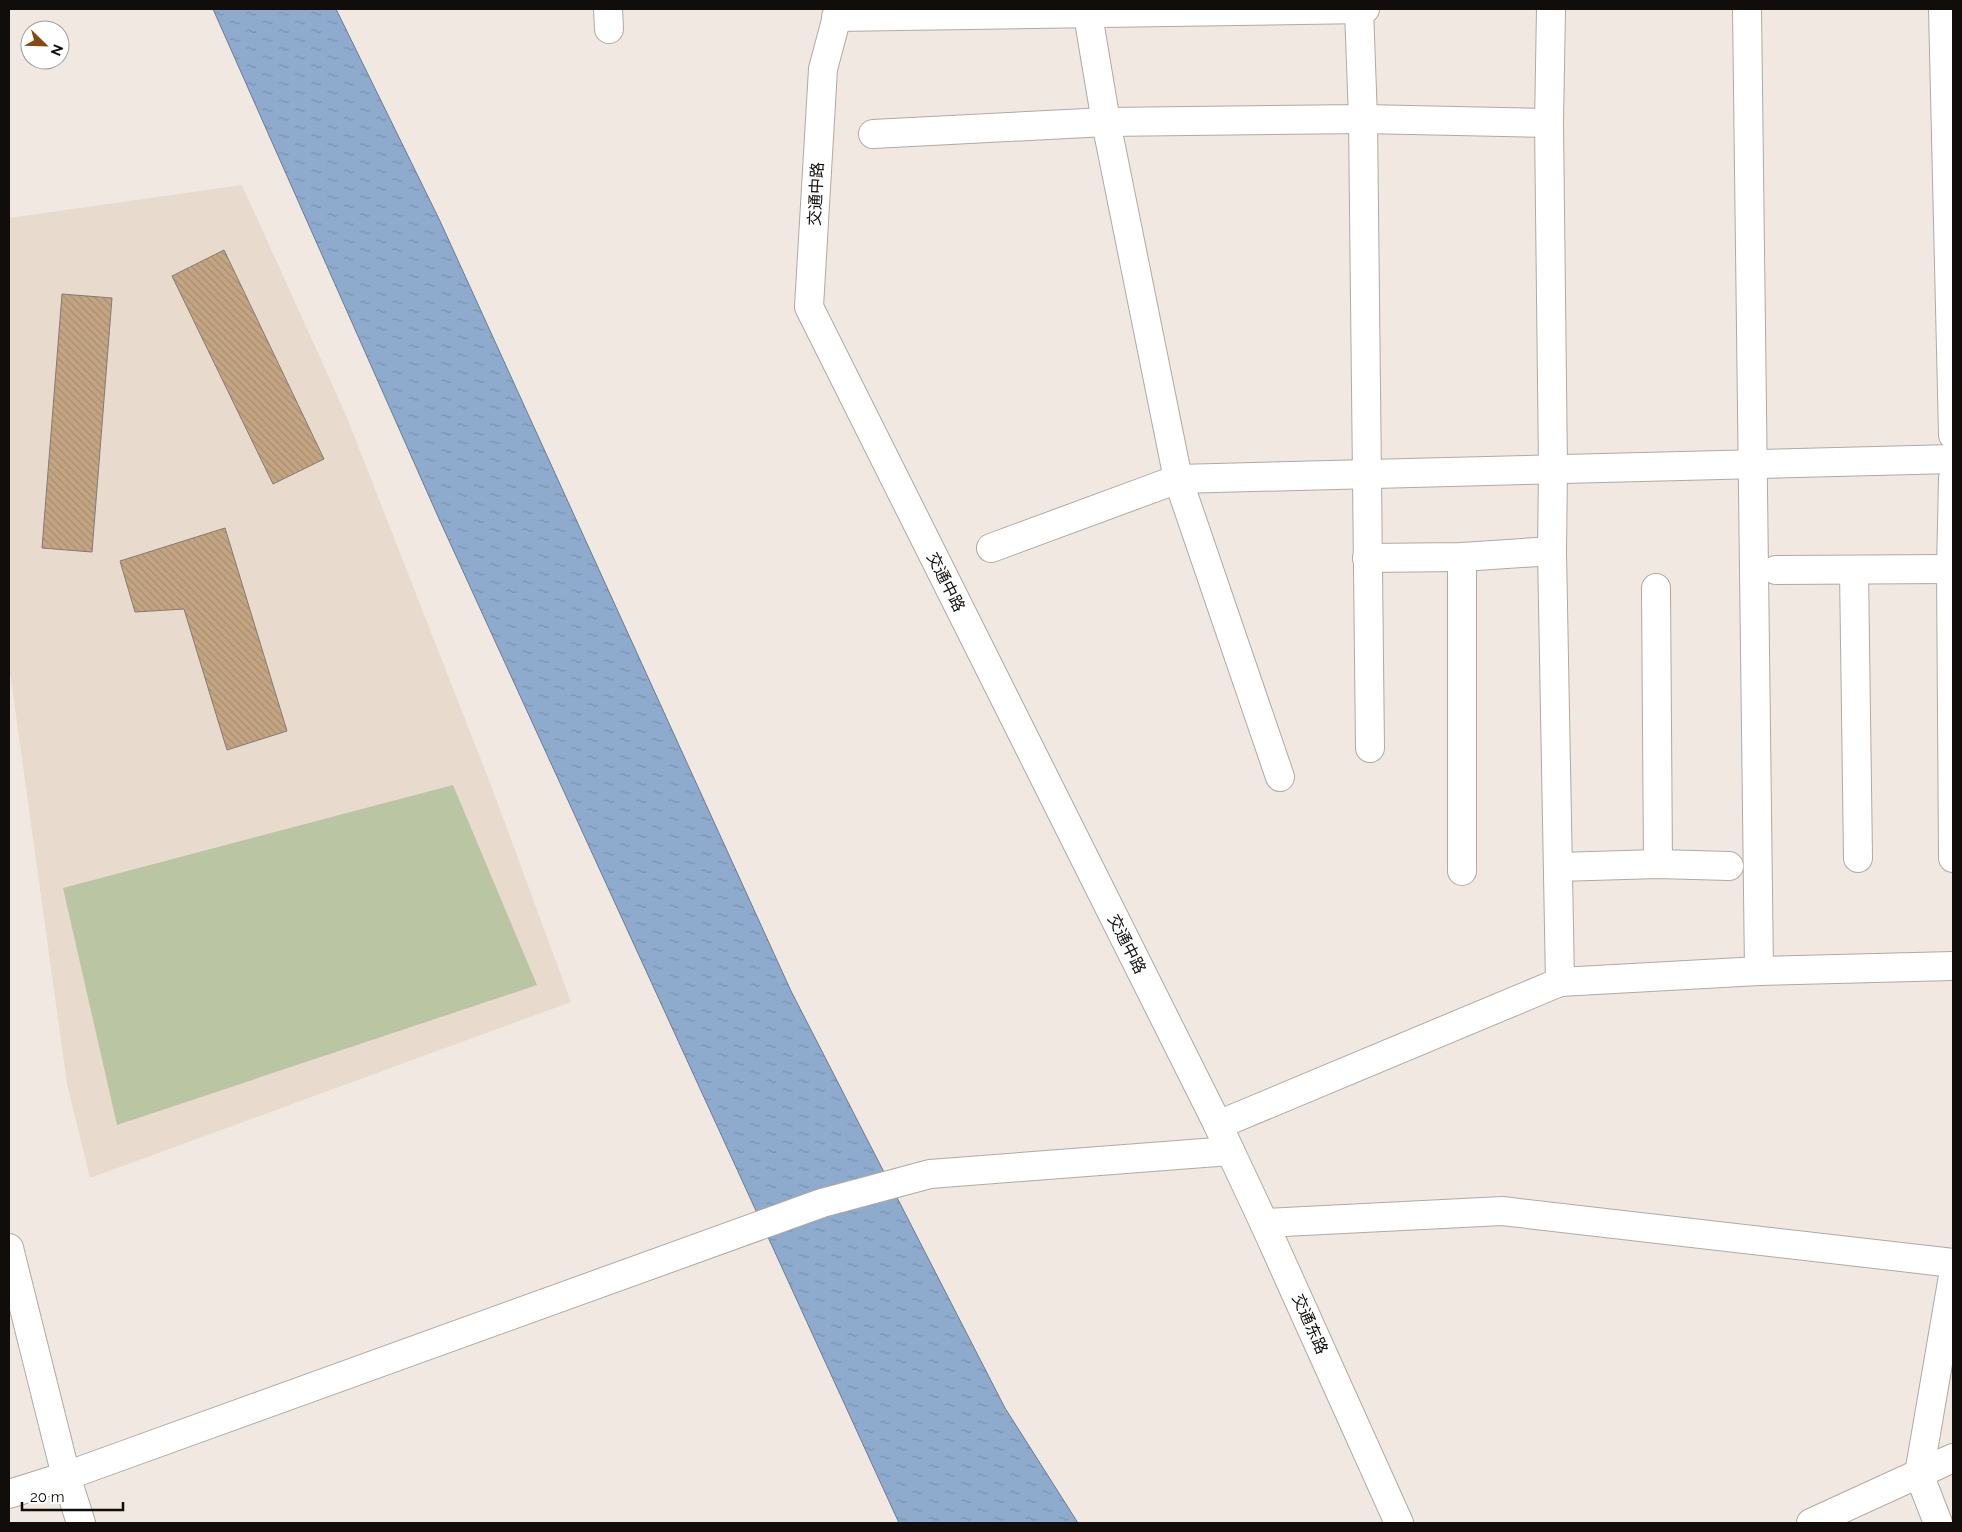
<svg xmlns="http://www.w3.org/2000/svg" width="1962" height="1532" viewBox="0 0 1962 1532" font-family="Raleway,'Noto Sans SC',sans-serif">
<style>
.built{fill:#e8dacd}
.green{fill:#bac5a4}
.water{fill:url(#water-ripples);stroke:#687c93}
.building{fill:url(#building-back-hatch);stroke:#827b74}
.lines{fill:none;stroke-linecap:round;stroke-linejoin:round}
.minor-casing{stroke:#b1a9a2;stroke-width:30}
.tertiary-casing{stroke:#b1a9a2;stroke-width:30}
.minor{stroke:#fff;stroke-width:28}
.tertiary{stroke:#fff;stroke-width:28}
.labels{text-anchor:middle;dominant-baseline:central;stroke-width:5;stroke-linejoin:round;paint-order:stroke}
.street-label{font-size:16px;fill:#100d0b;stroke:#fff}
</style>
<defs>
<pattern id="water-ripples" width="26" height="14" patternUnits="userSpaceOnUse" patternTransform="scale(1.25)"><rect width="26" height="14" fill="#8eabcd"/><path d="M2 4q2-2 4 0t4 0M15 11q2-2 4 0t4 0" fill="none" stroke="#7992af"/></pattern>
<pattern id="building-back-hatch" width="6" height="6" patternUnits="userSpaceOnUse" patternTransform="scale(1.25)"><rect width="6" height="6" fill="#c4a583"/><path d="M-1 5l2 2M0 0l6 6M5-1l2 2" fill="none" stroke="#a78d70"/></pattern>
</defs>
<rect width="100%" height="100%" fill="#f1e9e1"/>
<!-- built -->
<path class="built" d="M242,185L346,415L492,788L571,1002L90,1178L67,1084L9,665V218Z"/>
<!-- green -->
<path class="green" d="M453,785L537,985L117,1125L63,888Z"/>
<!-- water -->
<path class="water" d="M213,9H336L440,221L791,991L1005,1408L1078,1523H899L440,521Z"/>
<!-- building -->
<g class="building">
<path d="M224,250L324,459L273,484L172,276Z"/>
<path d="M62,294L112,298L92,552L42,548Z"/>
<path d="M225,528L287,731L227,750L184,609L135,612L120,561Z"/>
</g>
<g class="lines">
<!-- minor casing -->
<g class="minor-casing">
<g id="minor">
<path d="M608,9L609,29"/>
<path d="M1087,9L1106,122L1178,479L1280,777"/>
<path d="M1359,9L1363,119L1370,748"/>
<path d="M1551,9L1549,123L1553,469L1552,551L1560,982"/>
<path d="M1747,9L1759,971"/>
<path d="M1943,9L1953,435"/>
<path d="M836,17L1365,9"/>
<path d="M873,134L1106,122L1363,119L1549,123"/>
<path d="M1953,478L1951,569L1953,858"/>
<path d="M991,548L1178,479L1953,459"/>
<path d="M1462,557V871"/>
<path d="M1367,558L1462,557L1552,551"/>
<path d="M1776,570L1951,569"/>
<path d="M1854,570L1858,858"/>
<path d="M1656,588L1658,864"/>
<path d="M1558,867L1658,864L1729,866"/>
<path d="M1218,1125L1560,982L1759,971L1953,966"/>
<path d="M9,1248L66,1476L81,1523"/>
<path d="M9,1494L66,1476L822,1203L930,1174L1230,1151"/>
<path d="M1811,1523L1953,1458"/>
<path d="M1938,1523L1919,1474L1953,1276"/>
</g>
</g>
<!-- tertiary casing -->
<g class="tertiary-casing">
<g id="tertiary">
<path d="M839,9L823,69L809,307L1218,1125L1264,1223L1399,1523"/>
<path d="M1264,1223L1502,1211L1953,1263"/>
</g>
</g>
<!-- minor -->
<use href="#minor" class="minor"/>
<!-- tertiary -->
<use href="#tertiary" class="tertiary"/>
</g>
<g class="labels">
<!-- street labels -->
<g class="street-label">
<text transform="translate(816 194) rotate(-87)">交通中路</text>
<text transform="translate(946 582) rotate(63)">交通中路</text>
<text transform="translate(1127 944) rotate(63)">交通中路</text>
<text transform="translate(1310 1324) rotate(66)">交通东路</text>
</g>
</g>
<!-- border -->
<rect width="1962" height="1532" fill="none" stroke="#100d0b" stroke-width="20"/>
<!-- north arrow -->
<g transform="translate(45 45) rotate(113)"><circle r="24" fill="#ffffff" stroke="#9f9e9d"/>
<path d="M0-4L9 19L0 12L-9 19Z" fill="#884811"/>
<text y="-8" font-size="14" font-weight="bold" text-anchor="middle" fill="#100d0b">N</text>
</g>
<!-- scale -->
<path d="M22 1502v8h101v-8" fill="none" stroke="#100d0b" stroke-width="2.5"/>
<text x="30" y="1502" font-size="15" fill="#100d0b" stroke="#ffffff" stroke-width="4" paint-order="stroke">20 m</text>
</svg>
